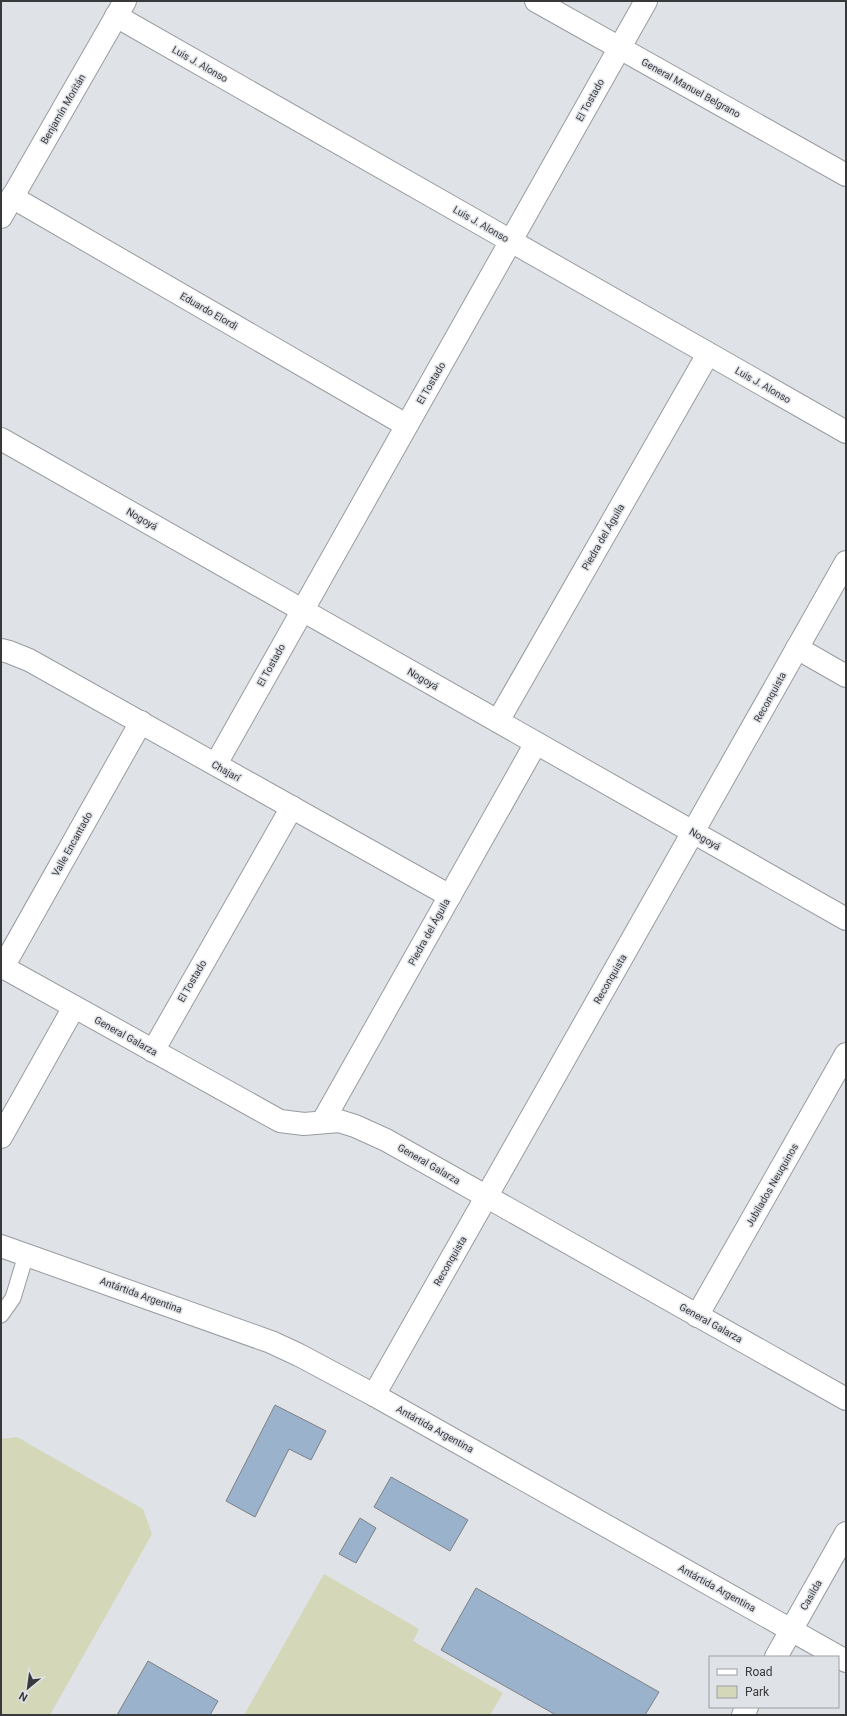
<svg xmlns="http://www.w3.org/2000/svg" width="847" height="1716" viewBox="0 0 847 1716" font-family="Roboto,sans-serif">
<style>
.green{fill:#d5d7b9}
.building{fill:#9bb2cc;stroke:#7d8084}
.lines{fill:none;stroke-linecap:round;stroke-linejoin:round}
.lane-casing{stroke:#989ca0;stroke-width:17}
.street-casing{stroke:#989ca0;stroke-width:24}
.secondary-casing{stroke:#989ca0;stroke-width:24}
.lane{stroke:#fff;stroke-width:15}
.street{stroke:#fff;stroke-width:22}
.secondary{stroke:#fff;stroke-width:22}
.labels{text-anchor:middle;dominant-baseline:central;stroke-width:3;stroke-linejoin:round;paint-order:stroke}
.street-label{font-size:10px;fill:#38393b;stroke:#dfe2e7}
</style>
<rect width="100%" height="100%" fill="#dfe2e7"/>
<!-- green -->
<g class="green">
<path d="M17,1437L143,1509L152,1534L50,1715H1V1439Z"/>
<path d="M324,1574L419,1629L413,1641L503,1693L490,1715H244Z"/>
</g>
<!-- building -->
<g class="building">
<path d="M275,1405L326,1431L311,1460L289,1449L255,1517L226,1501Z"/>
<path d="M391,1477L468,1520L450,1551L374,1507Z"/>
<path d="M360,1518L376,1528L356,1563L339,1554Z"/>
<path d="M476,1588L659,1692L645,1715H556L441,1650Z"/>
<path d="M148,1661L218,1701L210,1715H117Z"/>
</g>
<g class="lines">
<!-- lane casing -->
<g class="lane-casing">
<path id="lane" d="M1,1315L13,1298L26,1255"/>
</g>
<!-- street casing -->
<g class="street-casing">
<g id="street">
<path d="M116,16L846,432"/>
<path d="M12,197L406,425"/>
<path d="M1,439L846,919"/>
<path d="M797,648L846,676"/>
<path d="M1,650L9,652L29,660L450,896"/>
<path d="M498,721L708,354"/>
<path d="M216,764L646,1"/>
<path d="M1,966L280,1121L304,1124L339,1121L355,1126L386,1140L846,1399"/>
<path d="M3,967L141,722"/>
<path d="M153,1051L292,807"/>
<path d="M323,1121L536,743"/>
<path d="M1,1137L74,1007"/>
<path d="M697,1316L846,1054"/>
<path d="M374,1395L846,562"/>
<path d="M776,1657L846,1533"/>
<path d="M743,1715L747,1707"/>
</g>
</g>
<!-- secondary casing -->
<g class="secondary-casing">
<g id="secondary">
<path d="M536,1L846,175"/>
<path d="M1,217L125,1"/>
<path d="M1,1246L271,1342L299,1355L374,1395L846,1661"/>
</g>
</g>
<!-- lane -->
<use href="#lane" class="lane"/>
<!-- street -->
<use href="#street" class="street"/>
<!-- secondary -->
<use href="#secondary" class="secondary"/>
</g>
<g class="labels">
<!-- street labels -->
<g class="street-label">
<text transform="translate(200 64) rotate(30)">Luis J. Alonso</text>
<text transform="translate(691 88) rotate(29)">General Manuel Belgrano</text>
<text transform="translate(590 100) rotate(-61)">El Tostado</text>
<text transform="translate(63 109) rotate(-60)">Benjamín Moritán</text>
<text transform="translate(481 224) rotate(30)">Luis J. Alonso</text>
<text transform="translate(209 311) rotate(30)">Eduardo Elordi</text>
<text transform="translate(431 383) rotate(-60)">El Tostado</text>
<text transform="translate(763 385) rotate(30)">Luis J. Alonso</text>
<text transform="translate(142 519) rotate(30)">Nogoyá</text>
<text transform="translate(603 537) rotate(-60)">Piedra del Águila</text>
<text transform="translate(271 665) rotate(-61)">El Tostado</text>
<text transform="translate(423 679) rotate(30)">Nogoyá</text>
<text transform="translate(770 697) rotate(-61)">Reconquista</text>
<text transform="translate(226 771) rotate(29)">Chajarí</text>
<text transform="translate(705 839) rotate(30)">Nogoyá</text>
<text transform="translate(72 844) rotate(-61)">Valle Encantado</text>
<text transform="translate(429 932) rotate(-61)">Piedra del Águila</text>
<text transform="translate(610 979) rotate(-60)">Reconquista</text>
<text transform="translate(192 981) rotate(-60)">El Tostado</text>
<text transform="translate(126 1036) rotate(29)">General Galarza</text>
<text transform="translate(429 1164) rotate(30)">General Galarza</text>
<text transform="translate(772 1185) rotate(-60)">Jubilados Neuquinos</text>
<text transform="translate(450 1261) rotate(-60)">Reconquista</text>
<text transform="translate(141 1295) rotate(20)">Antártida Argentina</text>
<text transform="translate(711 1323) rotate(29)">General Galarza</text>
<text transform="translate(435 1429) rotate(29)">Antártida Argentina</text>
<text transform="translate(717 1588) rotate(29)">Antártida Argentina</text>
<text transform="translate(811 1595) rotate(-60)">Casilda</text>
</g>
</g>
<!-- border -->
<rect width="847" height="1716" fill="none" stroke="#38393b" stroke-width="4"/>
<!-- legend -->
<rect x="709" y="1656" width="130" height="52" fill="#dfe2e7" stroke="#9c9ea2"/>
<rect x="717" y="1669" width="20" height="6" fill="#ffffff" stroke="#9c9ea2"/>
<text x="745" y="1676" font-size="12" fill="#38393b">Road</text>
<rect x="717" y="1686" width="20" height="12" fill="#d5d7b9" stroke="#9c9ea2"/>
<text x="745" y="1696" font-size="12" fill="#38393b">Park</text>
<!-- north arrow -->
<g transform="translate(28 1688) rotate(209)" stroke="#dfe2e7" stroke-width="3" paint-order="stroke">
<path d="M0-3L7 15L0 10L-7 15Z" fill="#38393b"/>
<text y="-6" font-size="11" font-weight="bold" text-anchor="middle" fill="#38393b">N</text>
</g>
</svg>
